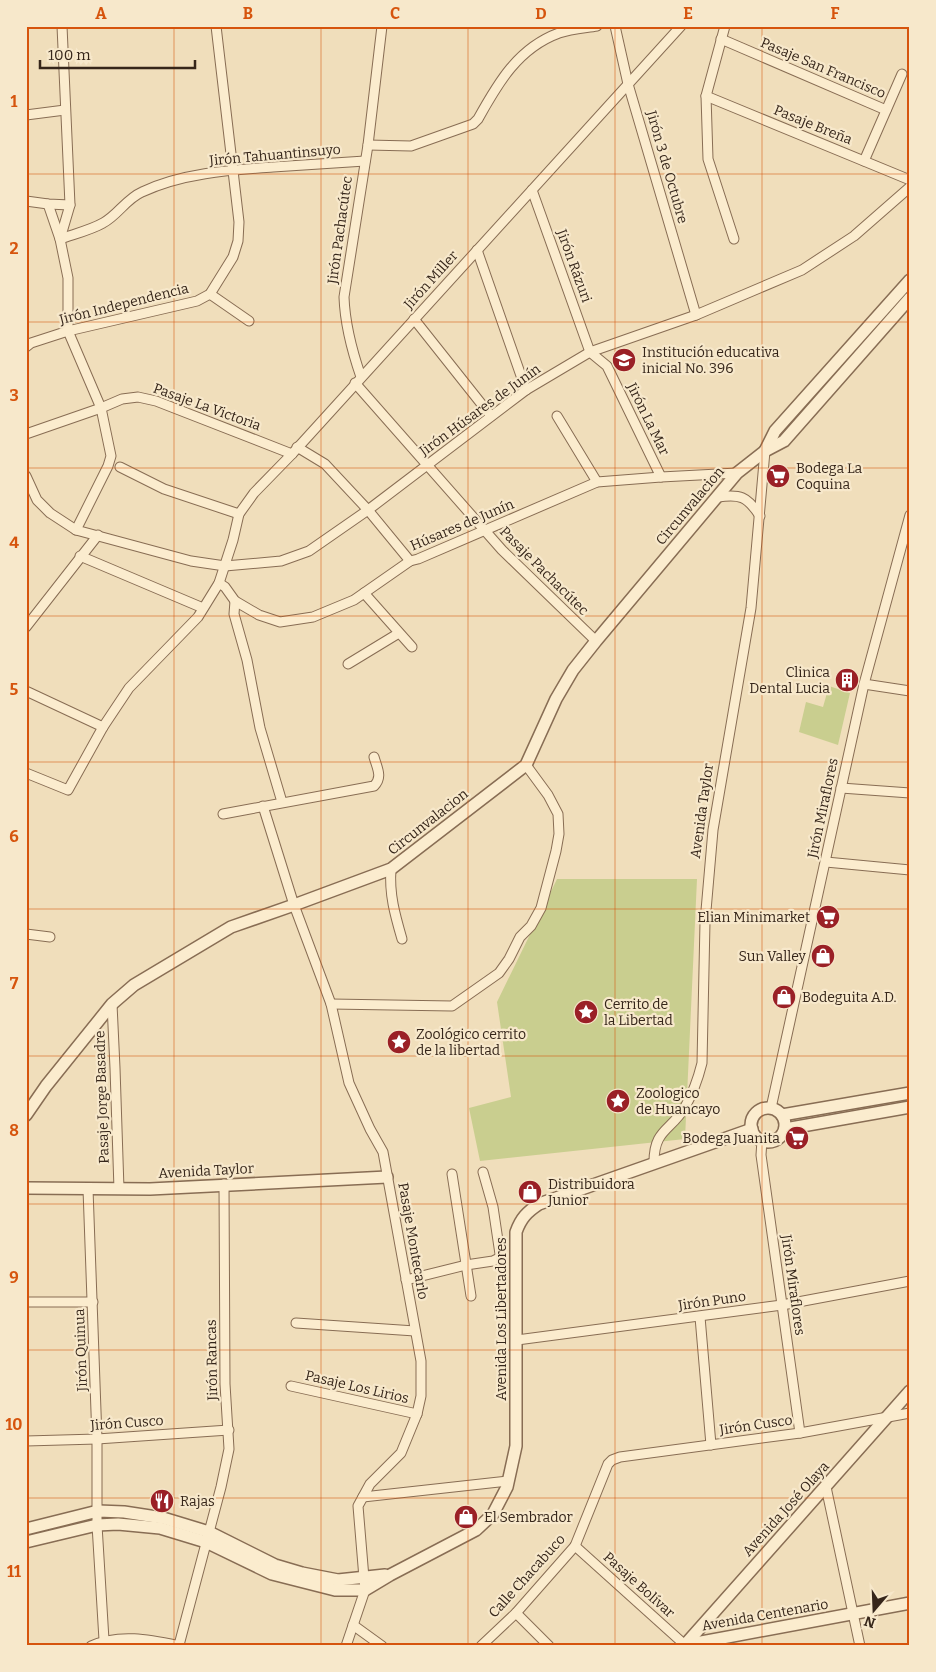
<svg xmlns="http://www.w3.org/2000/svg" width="936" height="1672" viewBox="0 0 936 1672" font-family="Bitter,serif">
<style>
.green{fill:#c9ce8f}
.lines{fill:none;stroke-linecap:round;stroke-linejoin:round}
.minor-casing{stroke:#886d54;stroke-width:11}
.tertiary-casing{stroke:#886d54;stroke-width:14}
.minor{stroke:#fbecce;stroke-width:9}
.tertiary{stroke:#fbecce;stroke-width:11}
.grid{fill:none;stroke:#d6540d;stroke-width:1;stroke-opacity:0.55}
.labels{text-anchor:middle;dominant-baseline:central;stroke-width:4.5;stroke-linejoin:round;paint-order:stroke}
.street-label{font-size:14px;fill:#36261a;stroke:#f7e8cb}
.poi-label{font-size:14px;fill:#36261a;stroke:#f7e8cb;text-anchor:start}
.neatline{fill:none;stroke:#d6540d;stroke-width:2}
.grid-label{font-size:16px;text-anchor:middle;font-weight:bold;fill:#d6540d}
</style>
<rect width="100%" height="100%" fill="#f0debb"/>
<!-- green -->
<g class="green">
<path d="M829,686L850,693L838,745L799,732L806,702L823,707Z"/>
<path d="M557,879H697L685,1139L480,1161L469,1108L511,1097L497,1002Z"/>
</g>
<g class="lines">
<!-- minor casing -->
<g class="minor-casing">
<g id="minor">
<path d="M62,26L70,205L60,239L68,278V331L101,408L111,456L108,466L76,530"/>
<path d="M615,26L628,84L696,315"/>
<path d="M725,26L706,96L708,159L734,239"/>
<path d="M721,39L886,110"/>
<path d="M706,96L910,180"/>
<path d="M26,115L65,110"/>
<path d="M368,145L411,146L473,124L478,119C498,83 518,48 559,33C571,29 585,28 597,26"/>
<path d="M864,161L902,74"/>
<path d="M532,190L590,352L607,366L661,477"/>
<path d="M26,201L48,204L70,205"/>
<path d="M48,204L60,239C74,234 91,230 103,223C118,215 126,199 142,192C182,173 230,170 273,167C303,165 334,163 365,161"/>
<path d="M477,250L526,390"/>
<path d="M210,294L249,321"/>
<path d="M414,319L491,416"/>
<path d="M26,347L31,343L68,331L197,301L210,294L233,257L238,241L239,222L216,26"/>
<path d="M361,377C352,351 345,326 344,297L368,145L382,26"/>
<path d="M355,383L502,550L596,641"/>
<path d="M557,416L597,482"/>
<path d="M26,434L101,408L122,399L138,397L156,401L292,454"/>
<path d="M297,447L325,464L368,510L410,561"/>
<path d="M120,467L164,489L239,514"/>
<path d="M26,476L37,500L50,513L76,530L191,561L225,566L281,561L309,551L368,510L526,390L590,352L696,315L802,270L854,236L910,187"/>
<path d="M718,497C740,494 747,496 760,516"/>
<path d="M80,556L203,608"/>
<path d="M219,583L225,587L235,601L259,615L280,622L313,617L354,600L410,561L418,559L597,482L661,477L737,473"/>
<path d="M364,593L412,647"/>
<path d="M235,601L234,614L247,660L260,728L282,802"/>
<path d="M26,627L98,535"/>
<path d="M348,664L399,633"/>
<path d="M864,684L910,691"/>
<path d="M26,691L103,727"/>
<path d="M26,773L68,790L103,727L129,688L198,617L219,583L233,540L239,514L254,493L292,454L681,26"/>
<path d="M841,788L910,793"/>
<path d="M263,806L294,905L331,1004L349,1083L370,1129L383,1152L421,1361V1396L417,1414L401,1453L370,1484L358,1506L365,1590L346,1646"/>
<path d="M223,814L374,786C383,777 377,768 374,757"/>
<path d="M826,862L910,870"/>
<path d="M391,869C389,894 395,915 402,939"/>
<path d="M26,934L50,937"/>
<path d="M112,1004L115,1068L119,1189"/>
<path d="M331,1004L452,1006L499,973L509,959L520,937L531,926L541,908L556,851L559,834L558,814L548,795L526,765"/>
<path d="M771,1108L864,684L910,515"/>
<path d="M762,1140L761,1155L800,1433"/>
<path d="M654,1162C654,1129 671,1131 685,1107C693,1093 698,1079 702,1063L705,922L713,830L751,608L765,451"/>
<path d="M452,1174L471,1296"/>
<path d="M88,1189L97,1439V1525L104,1640"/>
<path d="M406,1280L466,1265L493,1261L499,1258L500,1254L493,1207L483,1172"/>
<path d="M26,1302H93"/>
<path d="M700,1317L711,1445"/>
<path d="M296,1323L415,1331"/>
<path d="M517,1340L782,1305L910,1281"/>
<path d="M291,1386L417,1414"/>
<path d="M26,1441L97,1439L229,1430"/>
<path d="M826,1487L860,1646"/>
<path d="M363,1497L508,1481"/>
<path d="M575,1546L685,1645"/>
<path d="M516,1613L549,1646"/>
<path d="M353,1625L382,1646"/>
<path d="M179,1645L221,1487L229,1449L225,1384L224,1184"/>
<path d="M91,1646C120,1633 151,1640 180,1646"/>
<path d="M481,1646L516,1613L575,1546L608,1464L612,1460L620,1457L800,1433L910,1413"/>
</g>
</g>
<!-- tertiary casing -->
<g class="tertiary-casing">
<g id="tertiary">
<path d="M765,451L775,431L910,280"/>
<circle cx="768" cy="1125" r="17"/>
<path d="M26,1115L46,1086L112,1004L134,985L231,927L294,905L391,869L526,765L556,699L573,670L596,641L737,473L765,451L784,441L910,298"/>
<path d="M782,1115L910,1093"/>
<path d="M785,1129L910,1107"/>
<path d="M26,1188L150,1189L387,1177"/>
<path d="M26,1529L98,1511L124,1512L163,1518L209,1532L275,1565L302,1573L338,1580L385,1575"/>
<path d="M26,1542L97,1525L118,1524L160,1528L206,1542L272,1574L335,1590H365L390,1575L476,1530L493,1514L507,1487L516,1446V1232C521,1218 527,1212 539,1204L752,1129"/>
<path d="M685,1645L910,1603"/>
<path d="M684,1646L910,1391"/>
</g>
</g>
<!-- minor -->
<use href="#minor" class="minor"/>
<!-- tertiary -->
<use href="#tertiary" class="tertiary"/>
</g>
<!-- grid -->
<path class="grid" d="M174,26V1646M321,26V1646M468,26V1646M615,26V1646M762,26V1646M26,174H910M26,322H910M26,468H910M26,616H910M26,762H910M26,909H910M26,1056H910M26,1204H910M26,1350H910M26,1498H910"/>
<!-- icons -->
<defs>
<g id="school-disc" transform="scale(1.25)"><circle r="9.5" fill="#9a2026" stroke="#f7e8cb"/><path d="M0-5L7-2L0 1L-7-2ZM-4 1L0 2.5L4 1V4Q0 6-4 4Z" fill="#fff"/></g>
<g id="supermarket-disc" transform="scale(1.25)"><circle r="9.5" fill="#9a2026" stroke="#f7e8cb"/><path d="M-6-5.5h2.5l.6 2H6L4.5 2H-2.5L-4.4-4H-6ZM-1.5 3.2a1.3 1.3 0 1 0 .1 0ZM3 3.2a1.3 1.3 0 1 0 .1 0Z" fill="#fff"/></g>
<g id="building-disc" transform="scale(1.25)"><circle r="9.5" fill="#9a2026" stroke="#f7e8cb"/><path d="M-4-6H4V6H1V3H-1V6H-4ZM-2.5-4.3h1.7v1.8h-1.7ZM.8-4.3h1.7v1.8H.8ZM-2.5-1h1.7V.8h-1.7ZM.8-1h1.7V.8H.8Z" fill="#fff"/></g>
<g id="shop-disc" transform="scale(1.25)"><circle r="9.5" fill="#9a2026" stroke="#f7e8cb"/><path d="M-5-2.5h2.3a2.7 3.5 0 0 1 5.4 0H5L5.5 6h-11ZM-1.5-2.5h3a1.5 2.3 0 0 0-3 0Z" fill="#fff"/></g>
<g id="sight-disc" transform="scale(1.25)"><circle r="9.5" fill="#9a2026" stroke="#f7e8cb"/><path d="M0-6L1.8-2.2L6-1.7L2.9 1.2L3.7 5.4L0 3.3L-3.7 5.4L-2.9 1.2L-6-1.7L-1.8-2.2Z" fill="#fff"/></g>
<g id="restaurant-disc" transform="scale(1.25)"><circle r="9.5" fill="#9a2026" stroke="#f7e8cb"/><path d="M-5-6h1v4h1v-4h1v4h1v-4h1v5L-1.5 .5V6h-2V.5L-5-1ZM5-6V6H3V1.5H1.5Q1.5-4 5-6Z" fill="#fff"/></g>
</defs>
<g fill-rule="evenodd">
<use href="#school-disc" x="624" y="360"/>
<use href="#supermarket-disc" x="778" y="476"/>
<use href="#building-disc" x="847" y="680"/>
<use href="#supermarket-disc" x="828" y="917"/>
<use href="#shop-disc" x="823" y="956"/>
<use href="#shop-disc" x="784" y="997"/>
<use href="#sight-disc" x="586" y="1012"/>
<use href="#sight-disc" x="399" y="1042"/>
<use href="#sight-disc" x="618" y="1101"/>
<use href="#supermarket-disc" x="797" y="1138"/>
<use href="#shop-disc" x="530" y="1192"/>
<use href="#restaurant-disc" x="162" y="1501"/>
<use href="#shop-disc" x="466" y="1517"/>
</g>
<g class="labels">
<!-- street labels -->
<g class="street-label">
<text transform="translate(823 68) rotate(23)">Pasaje San Francisco</text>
<text transform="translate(813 125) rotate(22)">Pasaje Breña</text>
<text transform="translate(275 155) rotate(-5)">Jirón Tahuantinsuyo</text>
<text transform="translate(667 167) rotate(74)">Jirón 3 de Octubre</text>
<text transform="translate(340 230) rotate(-82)">Jirón Pachacútec</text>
<text transform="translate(574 266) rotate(70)">Jirón Rázuri</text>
<text transform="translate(431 280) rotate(-48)">Jirón Miller</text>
<text transform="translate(124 304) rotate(-14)">Jirón Independencia</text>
<text transform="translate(207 407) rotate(20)">Pasaje La Victoria</text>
<text transform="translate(480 410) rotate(-36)">Jirón Húsares de Junín</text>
<text transform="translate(648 419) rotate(64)">Jirón La Mar</text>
<text transform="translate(690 506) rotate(-50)">Circunvalacion</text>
<text transform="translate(462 525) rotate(-23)">Húsares de Junín</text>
<text transform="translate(544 571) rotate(45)">Pasaje Pachacútec</text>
<text transform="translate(823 808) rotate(-78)">Jirón Miraflores</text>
<text transform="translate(702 811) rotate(-82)">Avenida Taylor</text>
<text transform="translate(428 822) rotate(-38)">Circunvalacion</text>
<text transform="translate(102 1097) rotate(-92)">Pasaje Jorge Basadre</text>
<text transform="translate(206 1171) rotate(-3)">Avenida Taylor</text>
<text transform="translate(413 1241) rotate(80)">Pasaje Montecarlo</text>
<text transform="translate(793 1285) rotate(82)">Jirón Miraflores</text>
<text transform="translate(712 1301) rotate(-8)">Jirón Puno</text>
<text transform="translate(501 1319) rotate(-90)">Avenida Los Libertadores</text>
<text transform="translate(81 1350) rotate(-92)">Jirón Quinua</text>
<text transform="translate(212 1360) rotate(-91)">Jirón Rancas</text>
<text transform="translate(357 1387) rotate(13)">Pasaje Los Lirios</text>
<text transform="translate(127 1423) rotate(-4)">Jirón Cusco</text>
<text transform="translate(756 1425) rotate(-8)">Jirón Cusco</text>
<text transform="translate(786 1509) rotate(-48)">Avenida José Olaya</text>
<text transform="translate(527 1576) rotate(-48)">Calle Chacabuco</text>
<text transform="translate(639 1585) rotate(42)">Pasaje Bolívar</text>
<text transform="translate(765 1615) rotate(-10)">Avenida Centenario</text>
</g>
<!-- poi labels -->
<g class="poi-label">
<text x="642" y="352">Institución educativa<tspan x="642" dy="16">inicial No. 396</tspan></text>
<text x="796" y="468">Bodega La<tspan x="796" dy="16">Coquina</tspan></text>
<text x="830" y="672" text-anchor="end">Clinica<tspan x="830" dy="16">Dental Lucia</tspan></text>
<text x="810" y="917" text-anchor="end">Elian Minimarket</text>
<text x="806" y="956" text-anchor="end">Sun Valley</text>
<text x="802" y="997">Bodeguita A.D.</text>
<text x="604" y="1004">Cerrito de<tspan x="604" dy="16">la Libertad</tspan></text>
<text x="416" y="1034">Zoológico cerrito<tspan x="416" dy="16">de la libertad</tspan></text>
<text x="636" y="1093">Zoologico<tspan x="636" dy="16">de Huancayo</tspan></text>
<text x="780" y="1138" text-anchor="end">Bodega Juanita</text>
<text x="548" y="1184">Distribuidora<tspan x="548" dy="16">Junior</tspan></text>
<text x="180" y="1501">Rajas</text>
<text x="484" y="1517">El Sembrador</text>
</g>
</g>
<!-- border -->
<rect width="936" height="1672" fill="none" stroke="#f7e8cb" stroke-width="55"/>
<!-- north arrow -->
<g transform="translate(874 1610) rotate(199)" stroke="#f7e8cb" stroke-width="4" paint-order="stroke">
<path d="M0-4L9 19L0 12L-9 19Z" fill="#36261a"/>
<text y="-8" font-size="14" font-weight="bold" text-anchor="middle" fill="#36261a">N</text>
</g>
<!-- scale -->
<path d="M40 60v8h155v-8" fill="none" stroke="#36261a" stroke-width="2.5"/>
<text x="48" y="60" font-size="15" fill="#36261a" stroke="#f7e8cb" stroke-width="4" paint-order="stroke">100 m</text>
<rect x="28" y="28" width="880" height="1616" class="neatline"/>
<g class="grid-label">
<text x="101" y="19">A</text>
<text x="248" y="19">B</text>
<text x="395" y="19">C</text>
<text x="541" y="19">D</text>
<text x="688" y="19">E</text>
<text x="835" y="19">F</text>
<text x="14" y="107">1</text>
<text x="14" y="254">2</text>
<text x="14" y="401">3</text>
<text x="14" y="548">4</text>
<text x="14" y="695">5</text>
<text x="14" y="842">6</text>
<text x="14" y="989">7</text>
<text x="14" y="1136">8</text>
<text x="14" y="1283">9</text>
<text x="14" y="1430">10</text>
<text x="14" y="1577">11</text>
</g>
</svg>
